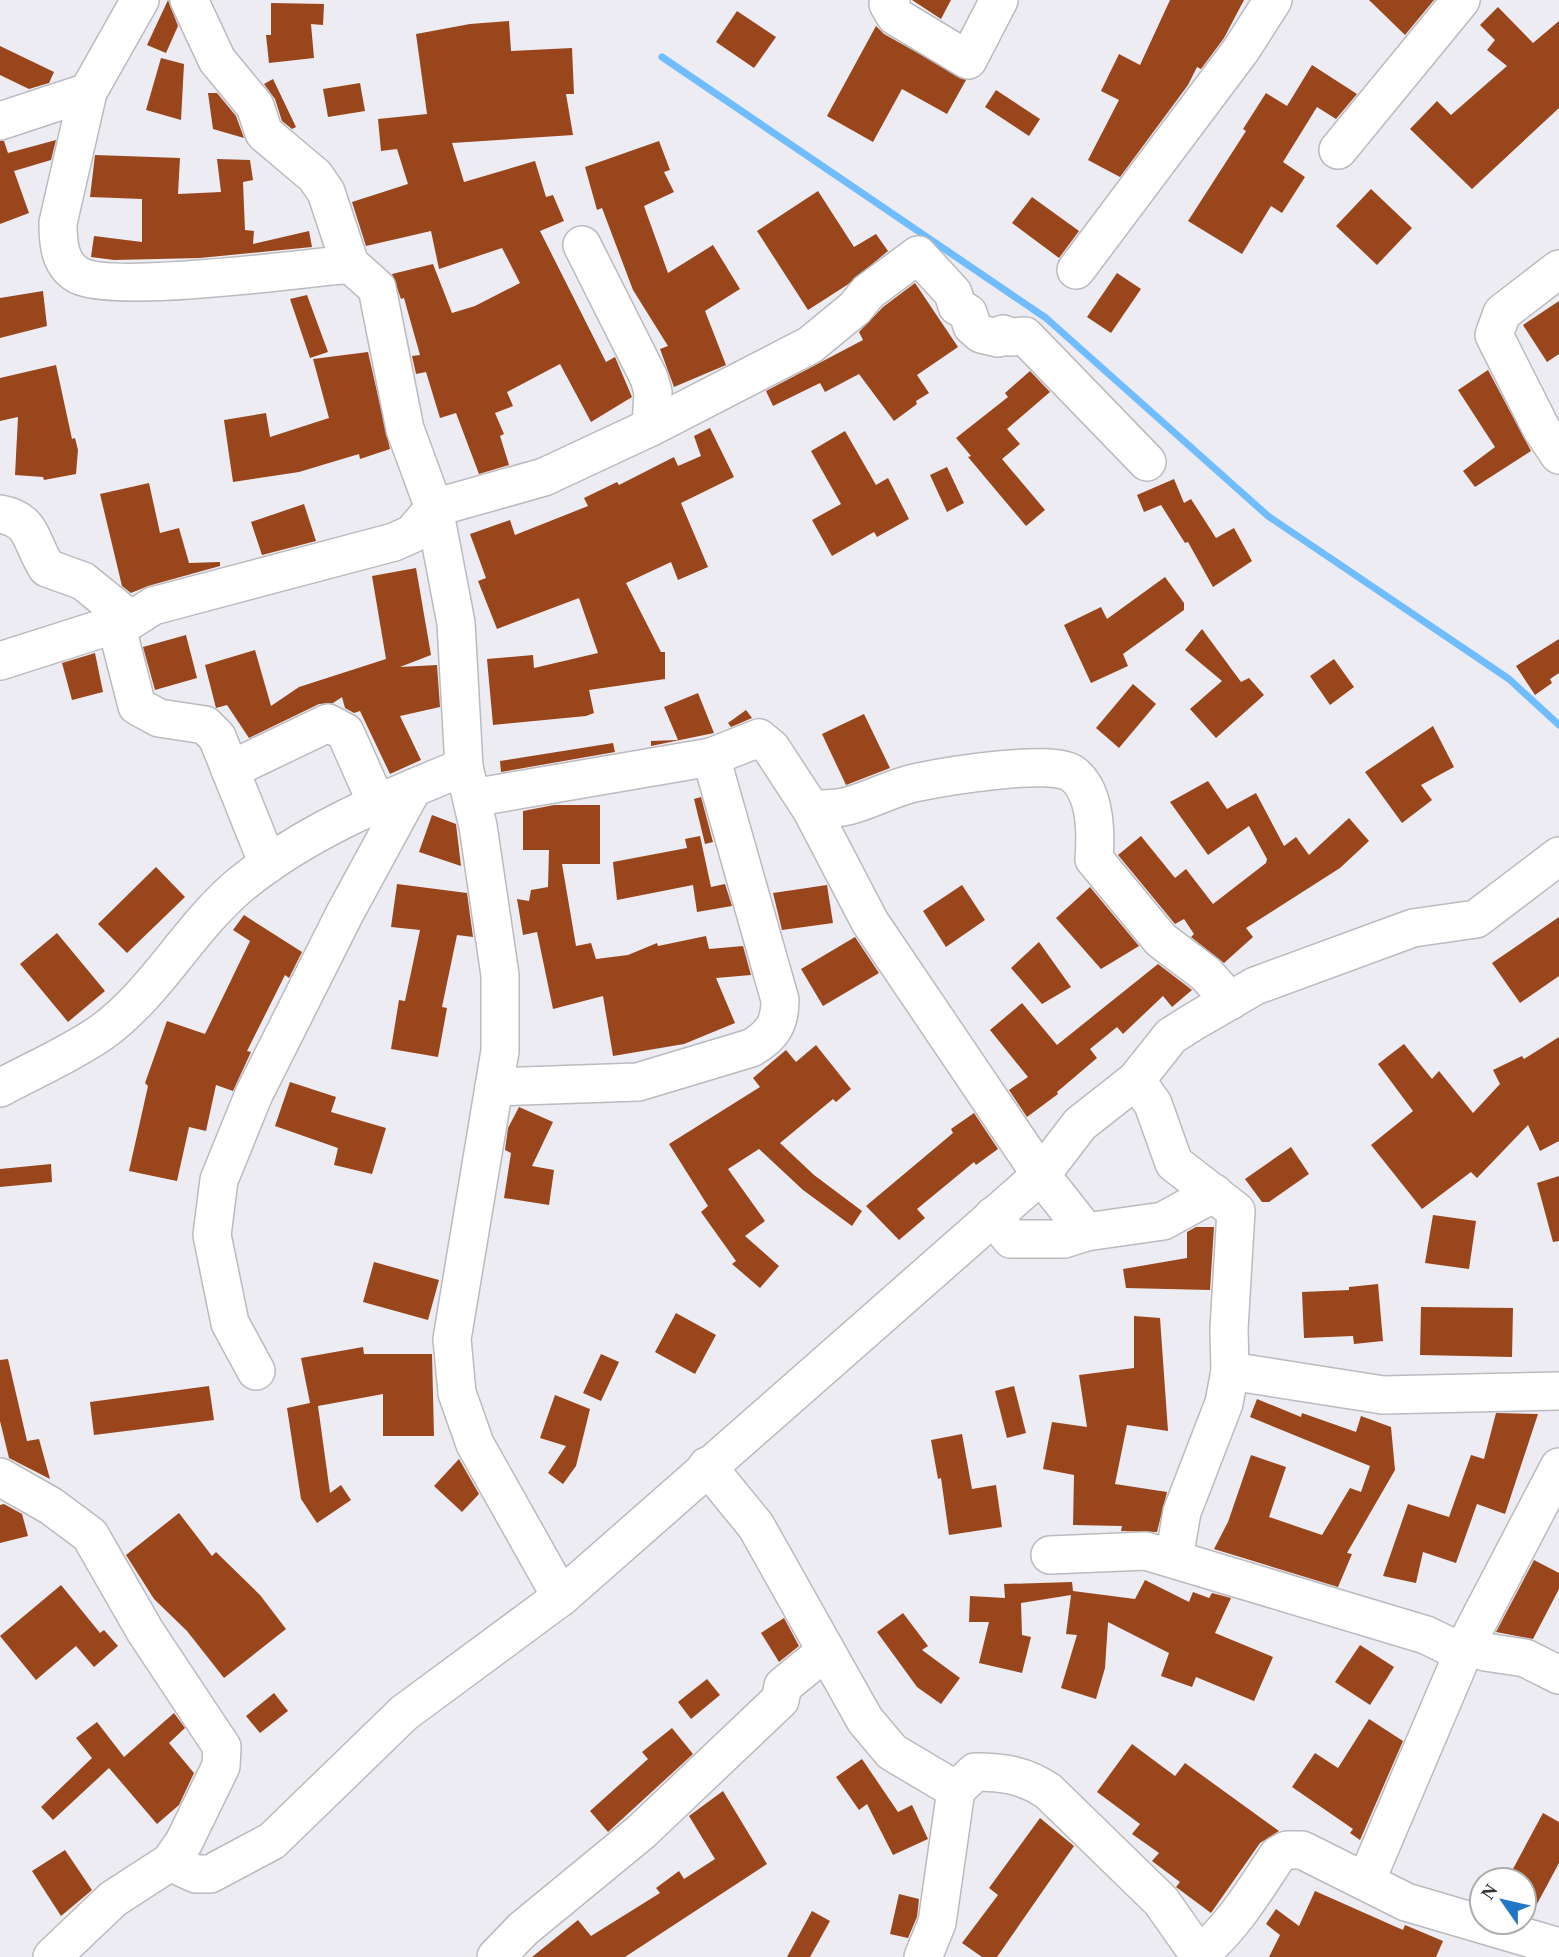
<svg xmlns="http://www.w3.org/2000/svg" width="1559" height="1957" viewBox="0 0 1559 1957" font-family="Georgia,serif">
<style>
.lines{fill:none;stroke-linecap:round;stroke-linejoin:round}
.stream{stroke:#6fbcff;stroke-width:7}
.building{fill:#99461d}
.minor-casing{stroke:#bbbabf;stroke-width:40}
.minor{stroke:#fff;stroke-width:37}
</style>
<rect width="100%" height="100%" fill="#edecf2"/>
<g class="lines">
<!-- stream -->
<path class="stream" d="M662,57L1046,318L1268,516L1509,679L1559,725"/>
</g>
<!-- building -->
<g class="building">
<path d="M168,0L178,26L166,53L147,45Z"/>
<path d="M912,0H951L941,19Z"/>
<path d="M1170,0H1244L1224,38L1201,69L1197,67L1188,85L1120,177L1088,160L1119,100L1101,91L1119,54L1140,65Z"/>
<path d="M1369,0H1434L1405,35Z"/>
<path d="M271,3L324,4L323,25L311,24L314,58L269,63L266,35H271Z"/>
<path d="M1498,7L1533,43L1559,21V108L1472,189L1410,129L1437,101L1451,115L1507,66L1487,50L1495,40L1480,25Z"/>
<path d="M737,11L776,37L754,68L716,42Z"/>
<path d="M509,21L511,51L572,48L574,94H566L573,135L452,143L464,182L535,161L546,197L553,195L564,221L540,231L606,362L615,357L632,397L591,422L560,364L507,392L513,406L495,413L504,434L500,436L509,465L479,474L456,413L440,418L426,372L416,374L412,356L420,355L404,298L401,299L392,274L433,264L452,313L475,306L520,283L502,248L439,269L431,231L366,246L352,202L408,184L397,149L381,151L378,119L427,114L416,34L470,24Z"/>
<path d="M876,26L884,34L966,80L947,114L902,89L873,142L827,116Z"/>
<path d="M0,46L54,72L49,83L29,89L0,75Z"/>
<path d="M161,58L184,64L181,120L146,110Z"/>
<path d="M1312,65L1357,94L1336,119L1317,107L1283,162L1305,177L1282,213L1271,206L1242,254L1188,221L1246,131L1243,129L1266,93L1287,106Z"/>
<path d="M273,79L296,127L292,129L282,121L275,99L264,84Z"/>
<path d="M360,83L365,111L328,117L323,89Z"/>
<path d="M996,90L1040,119L1029,136L985,107Z"/>
<path d="M208,93H217L236,116L244,138L213,129Z"/>
<path d="M56,140L51,160L14,171L29,213L0,224V141H4L8,153Z"/>
<path d="M659,141L670,170L664,172L674,192L644,206L668,273L713,245L740,289L705,311L726,365L674,387L660,349L668,346L633,290L602,208L597,210L585,167Z"/>
<path d="M95,155L180,158L178,194L221,192L217,159L250,160L253,180L243,182L245,230L254,231L253,244L309,231L312,247L200,258L114,260L91,257L94,236L142,242V199L90,197Z"/>
<path d="M1371,189L1412,228L1377,265L1336,226Z"/>
<path d="M818,191L854,247L876,234L888,251L847,285L808,310L757,231Z"/>
<path d="M1032,197L1079,231L1059,258L1012,223Z"/>
<path d="M1117,273L1141,289L1111,333L1087,317Z"/>
<path d="M915,283L958,347L917,375L929,393L916,401L917,404L894,421L859,374L825,392L820,383L773,406L766,391L863,340L859,332L883,307Z"/>
<path d="M43,291L47,326L0,338V298Z"/>
<path d="M307,295L328,352L310,358L290,299Z"/>
<path d="M1559,301V354L1547,362L1523,325Z"/>
<path d="M368,352L390,449L360,459L359,454L299,472L233,482L224,420L266,413L270,437L329,418L313,359Z"/>
<path d="M56,365L72,439L75,438L78,450L76,474L44,480L43,477L15,475L18,417L0,421V378Z"/>
<path d="M1488,370L1531,451L1475,487L1463,471L1495,447L1458,390Z"/>
<path d="M1030,371L1050,392L1007,429L1020,444L1002,459L1045,510L1026,526L968,457L971,456L956,438L1008,397L1005,393Z"/>
<path d="M710,428L734,477L681,503L708,567L678,580L671,562L626,583L661,652H665V679L589,690L594,713L586,716L493,725L487,659L533,655L534,668L598,653L579,598L497,629L478,581L486,578L470,534L510,520L515,535L588,506L584,498L617,482L619,485L674,457L678,466L701,456L694,436Z"/>
<path d="M845,431L876,485L888,478L909,519L877,537L874,532L832,556L812,520L841,504L811,451Z"/>
<path d="M947,467L964,503L947,512L930,475Z"/>
<path d="M1174,479L1184,503L1191,499L1216,538L1234,528L1252,561L1213,587L1188,542L1185,543L1161,505L1144,512L1137,495Z"/>
<path d="M149,483L160,533L179,528L189,563L220,562V566L148,586L131,593L122,586L100,494Z"/>
<path d="M304,504L316,541L262,555L251,522Z"/>
<path d="M416,568L431,655L400,667L437,665L440,707L400,716L421,760L390,774L360,711L354,713L345,708L342,697L333,703L319,704L249,738L227,705L216,708L205,665L255,650L271,706L299,687L386,659L372,576Z"/>
<path d="M1165,577L1184,603V610L1123,654L1128,666L1091,683L1064,625L1101,607L1107,619Z"/>
<path d="M1202,629L1241,682L1249,678L1264,695L1216,738L1190,709L1222,681L1185,650Z"/>
<path d="M186,635L197,678L155,690L143,647Z"/>
<path d="M1559,639V673L1550,679L1552,683L1535,695L1516,666Z"/>
<path d="M95,653L103,692L72,700L62,663Z"/>
<path d="M1334,659L1354,687L1330,705L1310,676Z"/>
<path d="M1133,684L1156,704L1119,748L1096,728Z"/>
<path d="M698,693L714,733L651,746V741L678,740L664,707Z"/>
<path d="M746,710L752,718L731,727L728,723Z"/>
<path d="M864,714L890,768L846,785L822,734Z"/>
<path d="M1433,726L1454,767L1421,785L1432,800L1402,823L1365,772Z"/>
<path d="M613,743L615,752L501,772L500,761Z"/>
<path d="M1208,781L1227,809L1256,793L1284,846L1296,837L1309,855L1349,818L1369,841L1340,868L1246,928L1253,937L1224,963L1191,937L1194,934L1184,919L1175,924L1118,855L1141,836L1175,878L1186,869L1213,904L1266,863L1267,859L1249,826L1208,855L1170,802Z"/>
<path d="M701,797L713,842L705,844L694,799Z"/>
<path d="M554,805H600V864H562L576,946L591,943L596,959L628,955L657,943L658,946L706,936L709,949L743,946L751,975L716,978L735,1023L684,1044L613,1056L603,996L553,1009L537,932L523,935L517,899L529,901L531,890L548,887L549,850H523V811Z"/>
<path d="M432,815L456,824L461,866L419,852Z"/>
<path d="M700,836L711,887L725,884L732,906L697,912L693,885L617,900L613,862L687,848L685,839Z"/>
<path d="M156,867L185,897L127,953L98,924Z"/>
<path d="M397,884L467,893L473,937L457,935L442,1007L447,1008L438,1057L391,1049L399,1000L405,1001L420,930L391,927Z"/>
<path d="M827,885L833,923L782,930L773,893Z"/>
<path d="M962,885L985,920L946,947L923,911Z"/>
<path d="M1090,887L1139,946L1101,969L1056,918Z"/>
<path d="M244,915L302,952L289,978L285,975L247,1051L251,1052L233,1091L216,1085L206,1131L189,1127L177,1181L129,1171L148,1086L145,1083L167,1021L205,1034L250,941L233,930Z"/>
<path d="M1559,917V976L1520,1003L1492,963Z"/>
<path d="M57,933L105,991L68,1022L20,964Z"/>
<path d="M855,937L879,973L823,1006L801,969Z"/>
<path d="M1039,942L1071,987L1042,1004L1011,968Z"/>
<path d="M1158,964L1192,990L1172,1007L1163,996L1123,1034L1117,1027L1090,1049L1097,1058L1057,1092L1058,1094L1027,1117L1009,1090L1028,1077L990,1030L1022,1003L1057,1045Z"/>
<path d="M1559,1037V1141L1540,1151L1528,1125L1477,1178L1471,1172L1422,1209L1371,1145L1413,1111L1378,1064L1404,1044L1432,1079L1439,1071L1473,1113L1500,1084L1493,1070L1522,1056L1524,1059Z"/>
<path d="M816,1045L851,1089L836,1102L833,1099L780,1143L814,1175L862,1211L852,1226L803,1190L759,1149L728,1169L765,1221L745,1236L779,1266L760,1288L732,1264L736,1261L701,1212L708,1206L669,1144L760,1087L753,1078L786,1050L796,1062Z"/>
<path d="M290,1082L336,1097L331,1112L386,1128L372,1174L334,1165L338,1148L275,1126Z"/>
<path d="M519,1107L553,1122L532,1166L554,1170L549,1205L504,1198L511,1153L505,1150L508,1128Z"/>
<path d="M974,1113L998,1149L976,1165L974,1162L917,1209L925,1218L899,1240L866,1206L953,1133L951,1129Z"/>
<path d="M1291,1147L1309,1174L1269,1202H1262L1245,1179Z"/>
<path d="M51,1164L52,1182L0,1187V1169Z"/>
<path d="M1559,1176V1241L1553,1242L1537,1183Z"/>
<path d="M1433,1215L1476,1221L1469,1269L1425,1263Z"/>
<path d="M1196,1227H1214L1210,1290L1126,1288L1123,1269L1187,1258V1232Z"/>
<path d="M374,1262L439,1280L428,1320L363,1302Z"/>
<path d="M1378,1284L1383,1341L1354,1344L1353,1336L1304,1338L1302,1292L1349,1290V1287Z"/>
<path d="M1421,1307L1513,1308L1512,1357L1420,1355Z"/>
<path d="M676,1313L716,1335L695,1374L655,1352Z"/>
<path d="M1134,1316L1160,1318L1168,1431L1127,1425L1115,1484L1167,1492L1157,1532L1121,1531L1122,1526L1073,1525L1074,1475L1043,1469L1052,1422L1087,1427L1079,1375L1134,1368Z"/>
<path d="M363,1347L364,1354H432L434,1436H383V1394L318,1406L330,1493L341,1485L351,1500L317,1523L301,1499L287,1408L310,1403L301,1358Z"/>
<path d="M601,1354L619,1362L601,1401L583,1393Z"/>
<path d="M8,1359L27,1441L39,1439L50,1479L9,1458L0,1421V1360Z"/>
<path d="M209,1386L214,1420L94,1435L90,1402Z"/>
<path d="M1014,1386L1026,1433L1007,1438L995,1391Z"/>
<path d="M555,1395L590,1409L576,1466L563,1484L548,1473L566,1446L540,1438Z"/>
<path d="M1257,1399L1301,1417L1302,1413L1356,1432L1361,1416L1391,1427L1395,1470L1347,1553L1352,1554L1338,1587L1214,1549L1228,1522L1251,1455L1286,1467L1269,1517L1322,1535L1350,1488L1361,1492L1370,1466L1250,1417Z"/>
<path d="M1496,1413L1538,1414L1505,1514L1477,1504L1456,1563L1423,1552L1416,1583L1383,1576L1408,1504L1449,1517L1471,1455L1484,1459Z"/>
<path d="M962,1434L972,1489L996,1485L1002,1527L949,1535L941,1478L938,1479L931,1440Z"/>
<path d="M459,1459L479,1494L462,1512L434,1486Z"/>
<path d="M4,1504L22,1514L28,1536L0,1543V1505Z"/>
<path d="M179,1513L212,1556L216,1552L260,1595L286,1629L224,1678L187,1631L154,1599L126,1555Z"/>
<path d="M1534,1560L1559,1573V1589L1533,1639L1496,1632Z"/>
<path d="M1145,1580L1189,1602L1193,1592L1209,1598L1212,1593L1231,1598L1215,1633L1273,1657L1254,1701L1196,1677L1192,1687L1161,1676L1169,1653L1108,1622L1105,1668L1096,1699L1061,1688L1077,1635L1066,1634L1071,1595L1021,1603L1022,1635L1031,1637L1022,1673L979,1663L989,1622H969L970,1596L1005,1598L1004,1584L1072,1582L1073,1591L1135,1599Z"/>
<path d="M61,1585L100,1633L104,1630L118,1646L94,1667L76,1646L36,1680L0,1636Z"/>
<path d="M903,1613L928,1646L922,1650L960,1678L941,1704L917,1687L877,1632Z"/>
<path d="M784,1618L799,1646L779,1662L761,1633Z"/>
<path d="M1360,1645L1394,1667L1370,1705L1335,1682Z"/>
<path d="M707,1679L720,1695L691,1719L678,1702Z"/>
<path d="M274,1693L288,1711L260,1733L246,1716Z"/>
<path d="M174,1713L185,1728L169,1743L194,1773L179,1805L157,1824L109,1768L53,1820L41,1807L92,1758L76,1738L97,1722L124,1757Z"/>
<path d="M1369,1719L1403,1741L1360,1840L1350,1833L1353,1829L1292,1787L1315,1753L1338,1768Z"/>
<path d="M672,1728L693,1754L608,1832L590,1811L648,1759L642,1752Z"/>
<path d="M1132,1744L1175,1776L1185,1763L1279,1831L1260,1843L1211,1913L1176,1887L1180,1882L1152,1861L1159,1853L1132,1834L1140,1824L1097,1792Z"/>
<path d="M862,1759L898,1812L912,1805L928,1839L893,1855L867,1804L859,1810L836,1777Z"/>
<path d="M723,1791L767,1864L625,1957H532L578,1920L591,1936L660,1893L656,1888L679,1871L684,1879L715,1859L689,1816Z"/>
<path d="M1543,1813L1559,1822V1863L1530,1917L1524,1915V1880H1507Z"/>
<path d="M1040,1818L1074,1846L997,1957H982L962,1943L998,1895L989,1888Z"/>
<path d="M65,1850L92,1890L61,1916L32,1871Z"/>
<path d="M1315,1891L1403,1930L1405,1925L1443,1941L1436,1957H1269L1280,1935L1266,1924L1276,1909L1299,1926Z"/>
<path d="M899,1894L919,1899L917,1917L908,1938L890,1934Z"/>
<path d="M812,1911L830,1921L810,1957H787Z"/>
</g>
<g class="lines">
<!-- minor casing -->
<g class="minor-casing">
<g id="minor">
<path d="M140,0L88,92L58,223C58,242 59,264 78,275C112,294 303,269 350,264"/>
<path d="M189,0L217,60L255,106L264,133L315,176L326,192L350,264L377,288L405,429L434,508L456,623L464,767L478,826L500,975V1051L452,1339L457,1393L475,1444L561,1597"/>
<path d="M891,0L888,4L895,16L968,60L999,0"/>
<path d="M0,121L88,92"/>
<path d="M1338,150L1461,0"/>
<path d="M582,245L649,378L653,392L651,427"/>
<path d="M1559,269L1502,313L1494,335L1541,428L1559,455"/>
<path d="M1076,270L1241,50L1273,0"/>
<path d="M0,514C34,520 30,542 47,568L83,581L131,620"/>
<path d="M0,661L116,624"/>
<path d="M230,770L328,723L345,732L377,804"/>
<path d="M472,798L711,757L759,738L771,748L811,809L870,922L1041,1175L1086,1232"/>
<path d="M811,809C823,809 837,809 848,806C871,800 892,788 914,783C942,777 1053,758 1073,774C1096,792 1096,833 1094,859L1161,940L1206,974L1230,1001"/>
<path d="M268,864L217,737L205,725L159,718L137,706L116,624L131,620L153,606L394,542L412,534L434,508L544,477L651,427L810,345L855,308L868,292L918,255L953,293L957,306L968,313L972,326L981,334L998,338L1003,334L1009,337L1025,336L1147,462"/>
<path d="M1136,1080L1153,1104L1174,1163L1236,1211L1229,1329L1230,1371L1224,1403L1182,1512L1174,1558"/>
<path d="M494,1087L638,1082L751,1048C772,1036 780,1024 780,1000L711,757"/>
<path d="M0,1088C33,1070 71,1054 102,1032C156,993 189,928 240,885C306,831 385,799 464,767"/>
<path d="M993,1216L1011,1239H1064L1086,1232L1163,1221L1214,1193"/>
<path d="M256,1371L230,1323L212,1235L219,1180L254,1094L345,913L413,788"/>
<path d="M1230,1371L1383,1395L1559,1391"/>
<path d="M707,1466L756,1526L865,1720L892,1752L956,1790"/>
<path d="M0,1477L51,1506L90,1535L145,1631L222,1747L221,1766L184,1842L170,1862L113,1899L52,1957"/>
<path d="M1050,1555L1146,1551L1426,1635L1463,1653"/>
<path d="M1469,1639L1485,1652L1525,1658L1559,1675"/>
<path d="M170,1862L196,1874H210L272,1841L404,1713L561,1597L1041,1175L1080,1124L1136,1080L1171,1036L1193,1022L1255,986L1413,928L1476,919L1559,856"/>
<path d="M1366,1881L1469,1639L1559,1467"/>
<path d="M496,1957L523,1929L641,1832L780,1700L783,1686L826,1651"/>
<path d="M923,1957L937,1923L956,1790L975,1772C1003,1772 1024,1775 1048,1791L1161,1901L1199,1955C1233,1927 1254,1891 1278,1855L1287,1850H1302L1406,1902L1559,1947"/>
</g>
</g>
<!-- minor -->
<use href="#minor" class="minor"/>
</g>
<!-- north arrow -->
<g transform="translate(1503 1901) rotate(304)"><circle r="33" fill="#ffffff" stroke="#adadae" stroke-width="2"/>
<path d="M0-5L12 26L0 18L-12 26Z" fill="#2077c5"/>
<text y="-10" font-size="19" font-weight="bold" text-anchor="middle" fill="#333335">N</text>
</g>
</svg>
